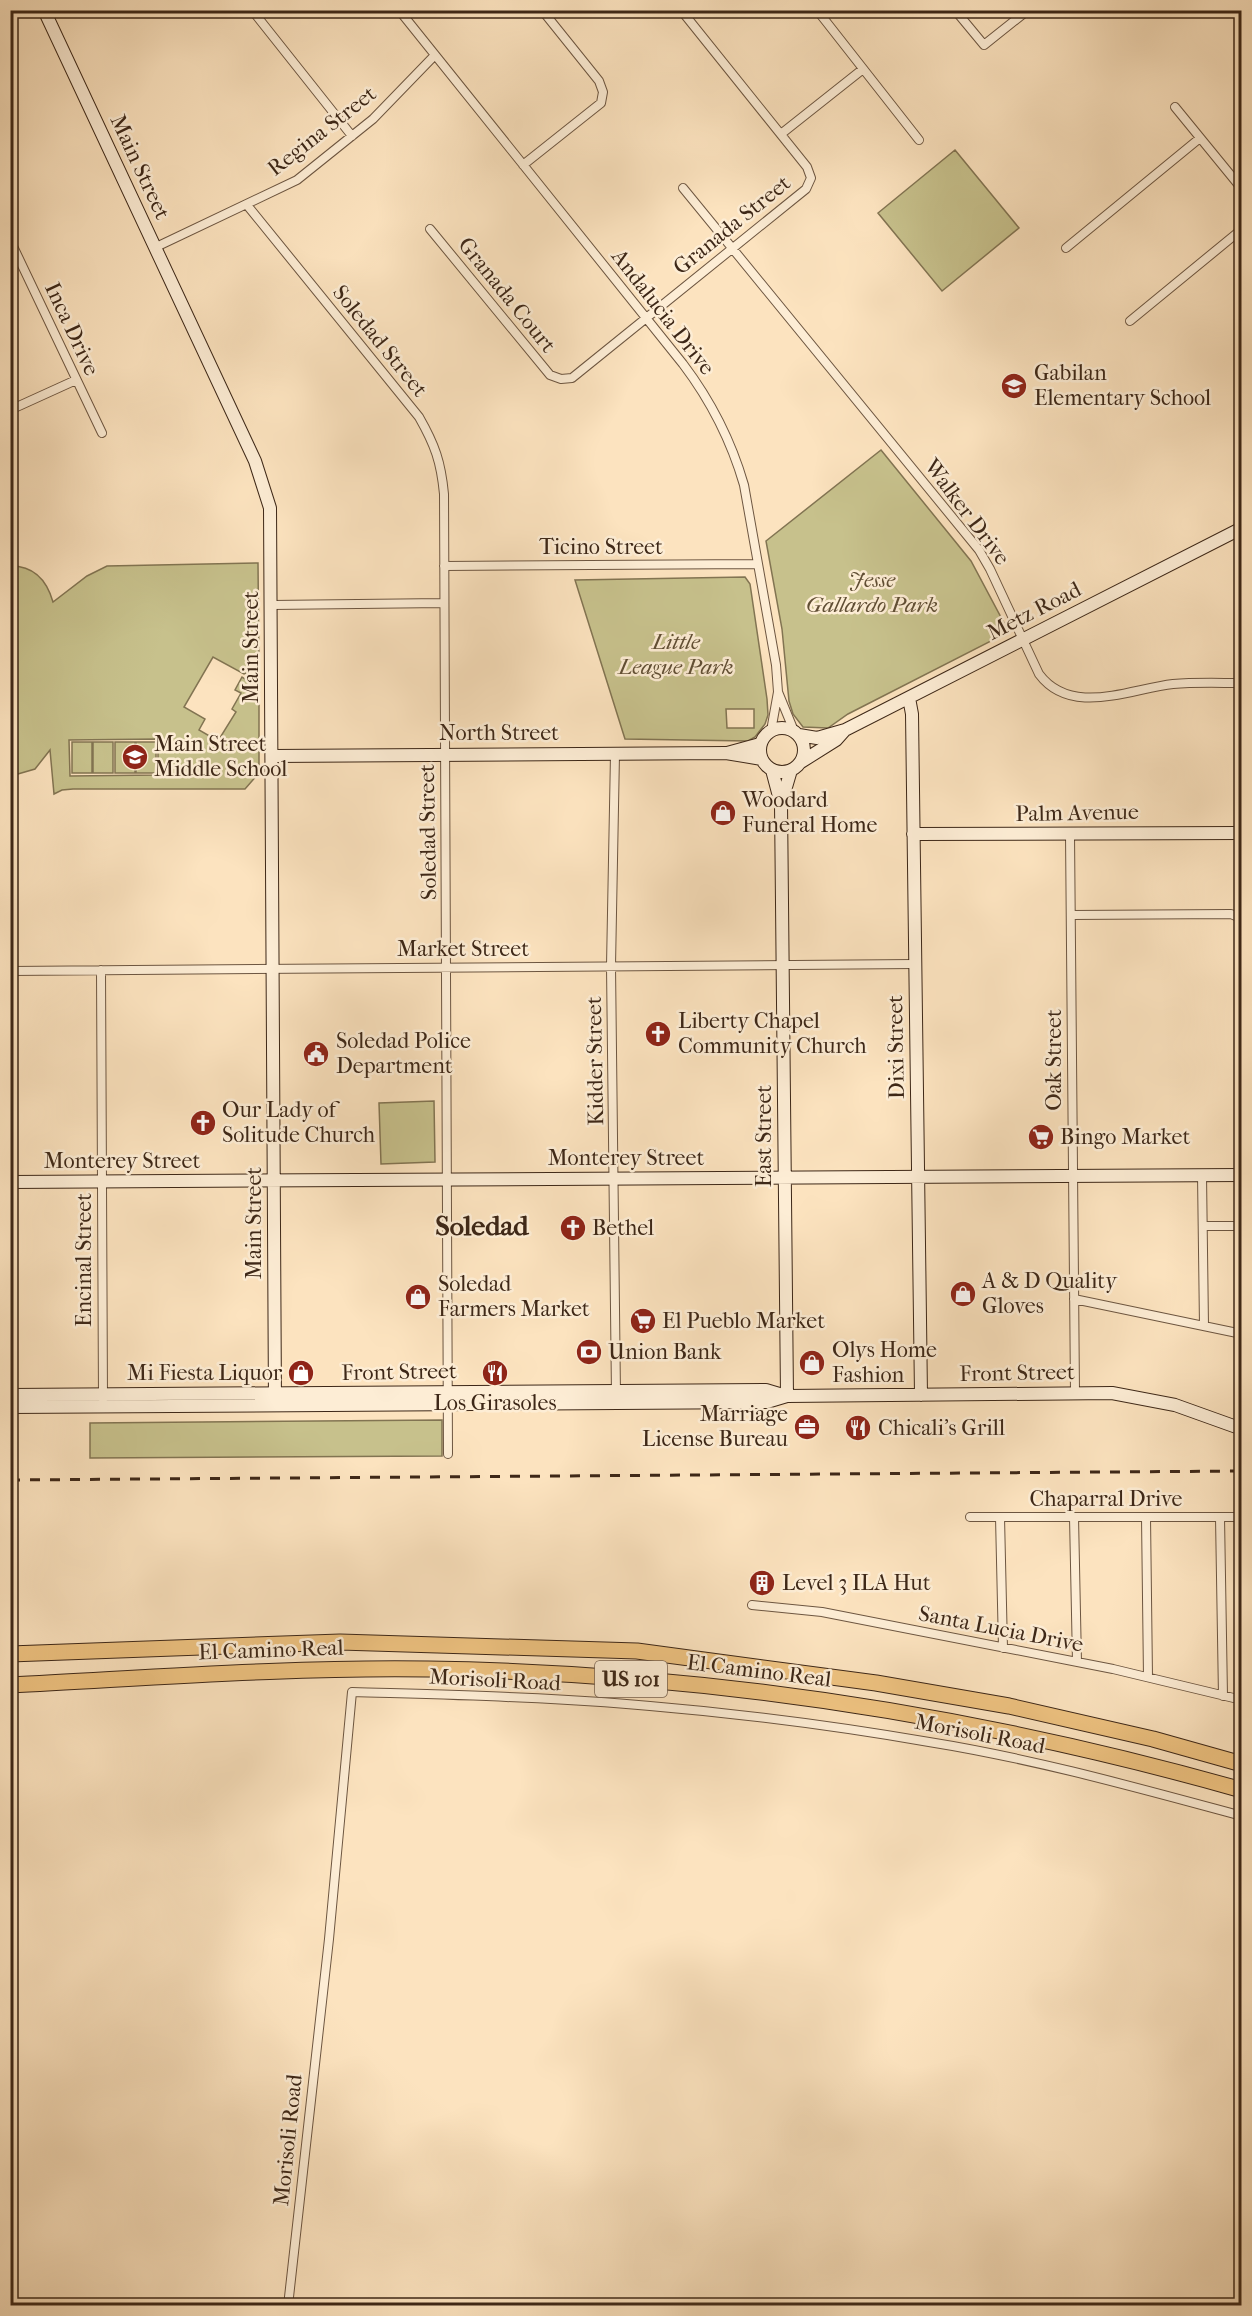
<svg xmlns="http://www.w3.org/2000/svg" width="1252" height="2316" font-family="'IM FELL French Canon',serif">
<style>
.green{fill:#c7c18c;stroke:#827452;stroke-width:1.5;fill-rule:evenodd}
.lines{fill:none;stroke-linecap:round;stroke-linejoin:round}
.street-casing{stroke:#6d5641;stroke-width:10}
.secondary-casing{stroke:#3d2717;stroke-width:14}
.highway-casing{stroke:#3d2717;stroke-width:17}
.street{stroke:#fdedd5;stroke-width:8}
.secondary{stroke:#fdedd5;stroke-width:12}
.highway{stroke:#eec280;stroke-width:15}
.rail{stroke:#3d2717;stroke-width:3;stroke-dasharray:10 10;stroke-linecap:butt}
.labels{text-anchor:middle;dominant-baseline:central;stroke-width:5;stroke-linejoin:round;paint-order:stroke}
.shield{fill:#fdedd5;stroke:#776250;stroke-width:1.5}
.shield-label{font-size:21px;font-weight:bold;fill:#3d2717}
.street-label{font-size:22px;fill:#3d2717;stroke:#fdedd5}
.poi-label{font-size:22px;fill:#3d2717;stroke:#fdedd5;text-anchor:start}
.park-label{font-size:22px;font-style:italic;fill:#604e34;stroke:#fdedd5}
.district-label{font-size:28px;font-weight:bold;fill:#3d2717;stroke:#fdedd5}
</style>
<rect width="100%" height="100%" fill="#fce3bf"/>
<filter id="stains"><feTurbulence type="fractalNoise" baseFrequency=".00333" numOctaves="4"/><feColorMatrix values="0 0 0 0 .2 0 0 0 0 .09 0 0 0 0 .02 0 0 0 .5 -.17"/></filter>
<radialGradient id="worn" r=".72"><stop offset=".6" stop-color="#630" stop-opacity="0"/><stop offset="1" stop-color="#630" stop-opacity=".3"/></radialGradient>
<!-- green -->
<path class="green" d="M955 150 1019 228 942 291 878 213Z
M881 450 971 561 1004 623V630L995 639 848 714 828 728 803 727 793 714 789 701 782 629 766 541Z
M258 563 259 669 244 674 213 657 184 707 205 719 199 730 218 741 236 712 232 709 241 693 235 690 242 677 259 688V773L245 789H73L62 790 54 794 50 750 35 769 11 776V566C34 566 47 581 53 602L87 576 107 566ZM158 739V775L70 776 69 740Z
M745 577 750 584 767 699 768 715 765 724 755 737 748 741 625 739 575 580ZM726 709H754V728H727Z
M72 742H92V773H72Z
M93 742H113V773H93Z
M115 742H135V773H115Z
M136 742H156V773H136Z
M434 1101 435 1162 381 1164 379 1103Z
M442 1420V1456L90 1458V1423Z"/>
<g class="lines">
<!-- street casing -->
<g class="street-casing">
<path id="street" d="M252 10 352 136
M399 10 683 364C711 401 731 440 744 485L776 665 778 692 794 731
M817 10 919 140
M955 10 984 45 1028 10
M1175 107 1242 189
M781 134 863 69
M523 165 601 103 603 92 599 81 542 10
M683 188 979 550 990 569 1039 674C1071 717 1129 689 1173 684 1195 682 1219 683 1242 683
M247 205 419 417C435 445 441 462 444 494L448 1454
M430 229 550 375 561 379 572 378 806 189 811 178 807 167 681 10
M10 240 102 433
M154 248 297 180 373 119 435 55
M1066 248 1200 138
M1130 321 1242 229
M10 410 76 380
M444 566 757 564
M272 605 443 603
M771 731 778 692
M615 754 611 966 616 1395
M1070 834 1075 1393
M1071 915 1231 914 1240 918 1242 923
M101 970 103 1399
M10 971 915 964
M1202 1175 1204 1326
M1203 1226H1242
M1074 1299 1242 1334
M970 1517H1242
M1000 1517 1003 1648
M1074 1517 1077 1662
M1146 1517 1148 1677
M1220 1517 1223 1696
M752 1605 822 1612 1113 1669 1242 1700
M288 2306 329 1939 352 1692C451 1695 551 1697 650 1706 744 1714 837 1726 929 1742 1035 1759 1138 1788 1242 1816"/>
</g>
<!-- secondary casing -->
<g class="secondary-casing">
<path id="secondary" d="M44 10 255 461 270 508 275 1405
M909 698 912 714 921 1395
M760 750a22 22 0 1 1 44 0a22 22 0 1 1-44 0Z
M799 735 817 738 845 730 1242 528
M727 753 760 744
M273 756 726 753 762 759
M801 762 836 740 844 731
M772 770 781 804 787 1396
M781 804 791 770
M913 834 1242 833
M10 1182 1242 1175
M10 1395 766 1390 786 1396
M10 1407 767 1402 787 1396 1112 1393 1175 1405 1242 1429"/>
</g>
<!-- highway casing -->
<g class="highway-casing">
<path id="highway" d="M10 1654 340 1642 637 1651 876 1683 1009 1706 1153 1739 1242 1764
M10 1685C150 1678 289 1667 428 1669 702 1673 978 1715 1242 1790"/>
</g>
<!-- street -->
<use href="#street" class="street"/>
<!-- secondary -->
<use href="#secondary" class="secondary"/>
<!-- highway -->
<use href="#highway" class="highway"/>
<!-- rail -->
<path class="rail" d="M10 1480 1242 1471"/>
</g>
<!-- icons -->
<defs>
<g id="school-disc" transform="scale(1.35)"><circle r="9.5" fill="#8f2418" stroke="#fdedd5"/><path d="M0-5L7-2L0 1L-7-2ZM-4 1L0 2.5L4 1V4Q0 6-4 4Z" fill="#fff"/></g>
<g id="shop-disc" transform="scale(1.35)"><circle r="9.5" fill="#8f2418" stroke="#fdedd5"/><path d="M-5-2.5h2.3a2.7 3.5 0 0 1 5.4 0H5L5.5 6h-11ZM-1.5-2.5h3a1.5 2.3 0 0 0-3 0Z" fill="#fff"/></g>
<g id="church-disc" transform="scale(1.35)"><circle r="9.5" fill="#8f2418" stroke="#fdedd5"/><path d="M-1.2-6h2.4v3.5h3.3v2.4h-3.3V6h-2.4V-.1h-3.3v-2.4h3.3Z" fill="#fff"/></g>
<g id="civic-disc" transform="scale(1.35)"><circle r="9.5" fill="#8f2418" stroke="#fdedd5"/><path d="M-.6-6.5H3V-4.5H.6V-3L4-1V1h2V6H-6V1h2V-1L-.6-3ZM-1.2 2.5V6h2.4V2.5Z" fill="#fff"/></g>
<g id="supermarket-disc" transform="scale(1.35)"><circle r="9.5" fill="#8f2418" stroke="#fdedd5"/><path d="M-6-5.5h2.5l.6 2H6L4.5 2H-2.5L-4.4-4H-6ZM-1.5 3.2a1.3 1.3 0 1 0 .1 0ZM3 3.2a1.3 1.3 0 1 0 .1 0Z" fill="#fff"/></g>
<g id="bank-disc" transform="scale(1.35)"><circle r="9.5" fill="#8f2418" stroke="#fdedd5"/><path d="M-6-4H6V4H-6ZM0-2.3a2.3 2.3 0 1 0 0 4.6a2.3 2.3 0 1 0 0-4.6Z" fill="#fff"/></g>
<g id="restaurant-disc" transform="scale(1.35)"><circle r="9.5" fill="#8f2418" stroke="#fdedd5"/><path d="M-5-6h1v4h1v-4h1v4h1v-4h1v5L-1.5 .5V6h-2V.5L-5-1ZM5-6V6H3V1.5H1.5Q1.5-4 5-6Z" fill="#fff"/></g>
<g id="office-disc" transform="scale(1.35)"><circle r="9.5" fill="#8f2418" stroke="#fdedd5"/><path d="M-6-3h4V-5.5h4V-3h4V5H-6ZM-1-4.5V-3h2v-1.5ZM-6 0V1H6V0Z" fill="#fff"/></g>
<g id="building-disc" transform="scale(1.35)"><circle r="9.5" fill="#8f2418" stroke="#fdedd5"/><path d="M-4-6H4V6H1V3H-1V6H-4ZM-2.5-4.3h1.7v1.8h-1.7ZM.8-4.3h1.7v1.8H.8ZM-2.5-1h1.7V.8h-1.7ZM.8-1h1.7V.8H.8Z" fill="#fff"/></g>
</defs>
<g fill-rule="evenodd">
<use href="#school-disc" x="1014" y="386"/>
<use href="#school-disc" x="135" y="757"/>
<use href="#shop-disc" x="723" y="813"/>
<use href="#church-disc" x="658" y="1034"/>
<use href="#civic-disc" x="316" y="1054"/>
<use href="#church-disc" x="203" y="1123"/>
<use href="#supermarket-disc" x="1041" y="1137"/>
<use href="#church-disc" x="573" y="1228"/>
<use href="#shop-disc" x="963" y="1294"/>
<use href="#shop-disc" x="418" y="1297"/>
<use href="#supermarket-disc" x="643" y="1321"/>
<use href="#bank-disc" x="589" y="1352"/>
<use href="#shop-disc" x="812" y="1363"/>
<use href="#shop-disc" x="301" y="1373"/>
<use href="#restaurant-disc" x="495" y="1373"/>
<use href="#office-disc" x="807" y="1427"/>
<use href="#restaurant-disc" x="858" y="1428"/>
<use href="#building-disc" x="762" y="1583"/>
</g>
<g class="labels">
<!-- shield labels -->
<rect class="shield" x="595" y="1661" width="72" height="36" rx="4.5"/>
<g class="shield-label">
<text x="631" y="1679">US 101</text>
</g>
<!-- street labels -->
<g class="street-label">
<text transform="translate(322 131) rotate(-38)">Regina Street</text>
<text transform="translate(140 167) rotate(65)">Main Street</text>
<text transform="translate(732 225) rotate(-39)">Granada Street</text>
<text transform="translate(507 295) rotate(51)">Granada Court</text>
<text transform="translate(663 312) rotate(52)">Andalucia Drive</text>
<text transform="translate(72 329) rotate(65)">Inca Drive</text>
<text transform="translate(380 341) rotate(51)">Soledad Street</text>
<text transform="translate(967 512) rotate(53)">Walker Drive</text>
<text x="601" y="547">Ticino Street</text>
<text transform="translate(1034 611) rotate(-27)">Metz Road</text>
<text transform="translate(251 647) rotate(-90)">Main Street</text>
<text x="499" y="733">North Street</text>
<text transform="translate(1077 813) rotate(-1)">Palm Avenue</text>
<text transform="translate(428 832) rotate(-91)">Soledad Street</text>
<text x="463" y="949">Market Street</text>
<text transform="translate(896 1047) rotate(-91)">Dixi Street</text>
<text transform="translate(1054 1060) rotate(-90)">Oak Street</text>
<text transform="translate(595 1061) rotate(-91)">Kidder Street</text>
<text transform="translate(764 1136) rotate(-90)">East Street</text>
<text x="626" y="1158">Monterey Street</text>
<text x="122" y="1161">Monterey Street</text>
<text transform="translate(254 1223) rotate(-90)">Main Street</text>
<text transform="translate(84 1260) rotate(-90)">Encinal Street</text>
<text transform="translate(399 1372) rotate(-1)">Front Street</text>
<text transform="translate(1017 1373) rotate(-1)">Front Street</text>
<text x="1106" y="1499">Chaparral Drive</text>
<text transform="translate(1001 1629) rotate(11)">Santa Lucia Drive</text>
<text transform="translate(271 1650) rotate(-2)">El Camino Real</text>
<text transform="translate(759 1671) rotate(7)">El Camino Real</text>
<text transform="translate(495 1680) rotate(3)">Morisoli Road</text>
<text transform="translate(980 1734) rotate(11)">Morisoli Road</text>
<text transform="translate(288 2140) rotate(-84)">Morisoli Road</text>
</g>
<!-- poi labels -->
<g class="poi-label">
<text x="1034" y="373">Gabilan<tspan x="1034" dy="25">Elementary School</tspan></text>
<text x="154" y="744">Main Street<tspan x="154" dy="25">Middle School</tspan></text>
<text x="742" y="800">Woodard<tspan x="742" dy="25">Funeral Home</tspan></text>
<text x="678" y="1021">Liberty Chapel<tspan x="678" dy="25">Community Church</tspan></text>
<text x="336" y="1041">Soledad Police<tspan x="336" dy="25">Department</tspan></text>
<text x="222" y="1110">Our Lady of<tspan x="222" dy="25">Solitude Church</tspan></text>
<text x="1060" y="1137">Bingo Market</text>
<text x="592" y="1228">Bethel</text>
<text x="982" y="1281">A &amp; D Quality<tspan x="982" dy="25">Gloves</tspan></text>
<text x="438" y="1284">Soledad<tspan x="438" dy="25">Farmers Market</tspan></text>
<text x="662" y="1321">El Pueblo Market</text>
<text x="832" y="1350">Olys Home<tspan x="832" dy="25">Fashion</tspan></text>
<text x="608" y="1352">Union Bank</text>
<text x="282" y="1373" text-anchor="end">Mi Fiesta Liquor</text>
<text x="495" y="1403" text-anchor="middle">Los Girasoles</text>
<text x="788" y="1414" text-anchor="end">Marriage<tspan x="788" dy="25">License Bureau</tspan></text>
<text x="878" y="1428">Chicali's Grill</text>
<text x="782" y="1583">Level 3 ILA Hut</text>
</g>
<!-- park labels -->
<g class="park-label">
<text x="872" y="580">Jesse<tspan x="872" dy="25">Gallardo Park</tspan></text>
<text x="676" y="642">Little<tspan x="676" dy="25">League Park</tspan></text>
</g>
<!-- district labels -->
<g class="district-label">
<text x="482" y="1225">Soledad</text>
</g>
</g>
<!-- margin -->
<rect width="1252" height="2316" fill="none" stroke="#fce3bf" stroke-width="36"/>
<rect x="12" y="12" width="1228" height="2292" fill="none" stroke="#3d2717" stroke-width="3"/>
<rect x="18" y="18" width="1216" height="2280" fill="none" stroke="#3d2717" stroke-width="1.5"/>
<rect width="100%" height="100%" filter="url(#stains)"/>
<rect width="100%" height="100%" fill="url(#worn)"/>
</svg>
